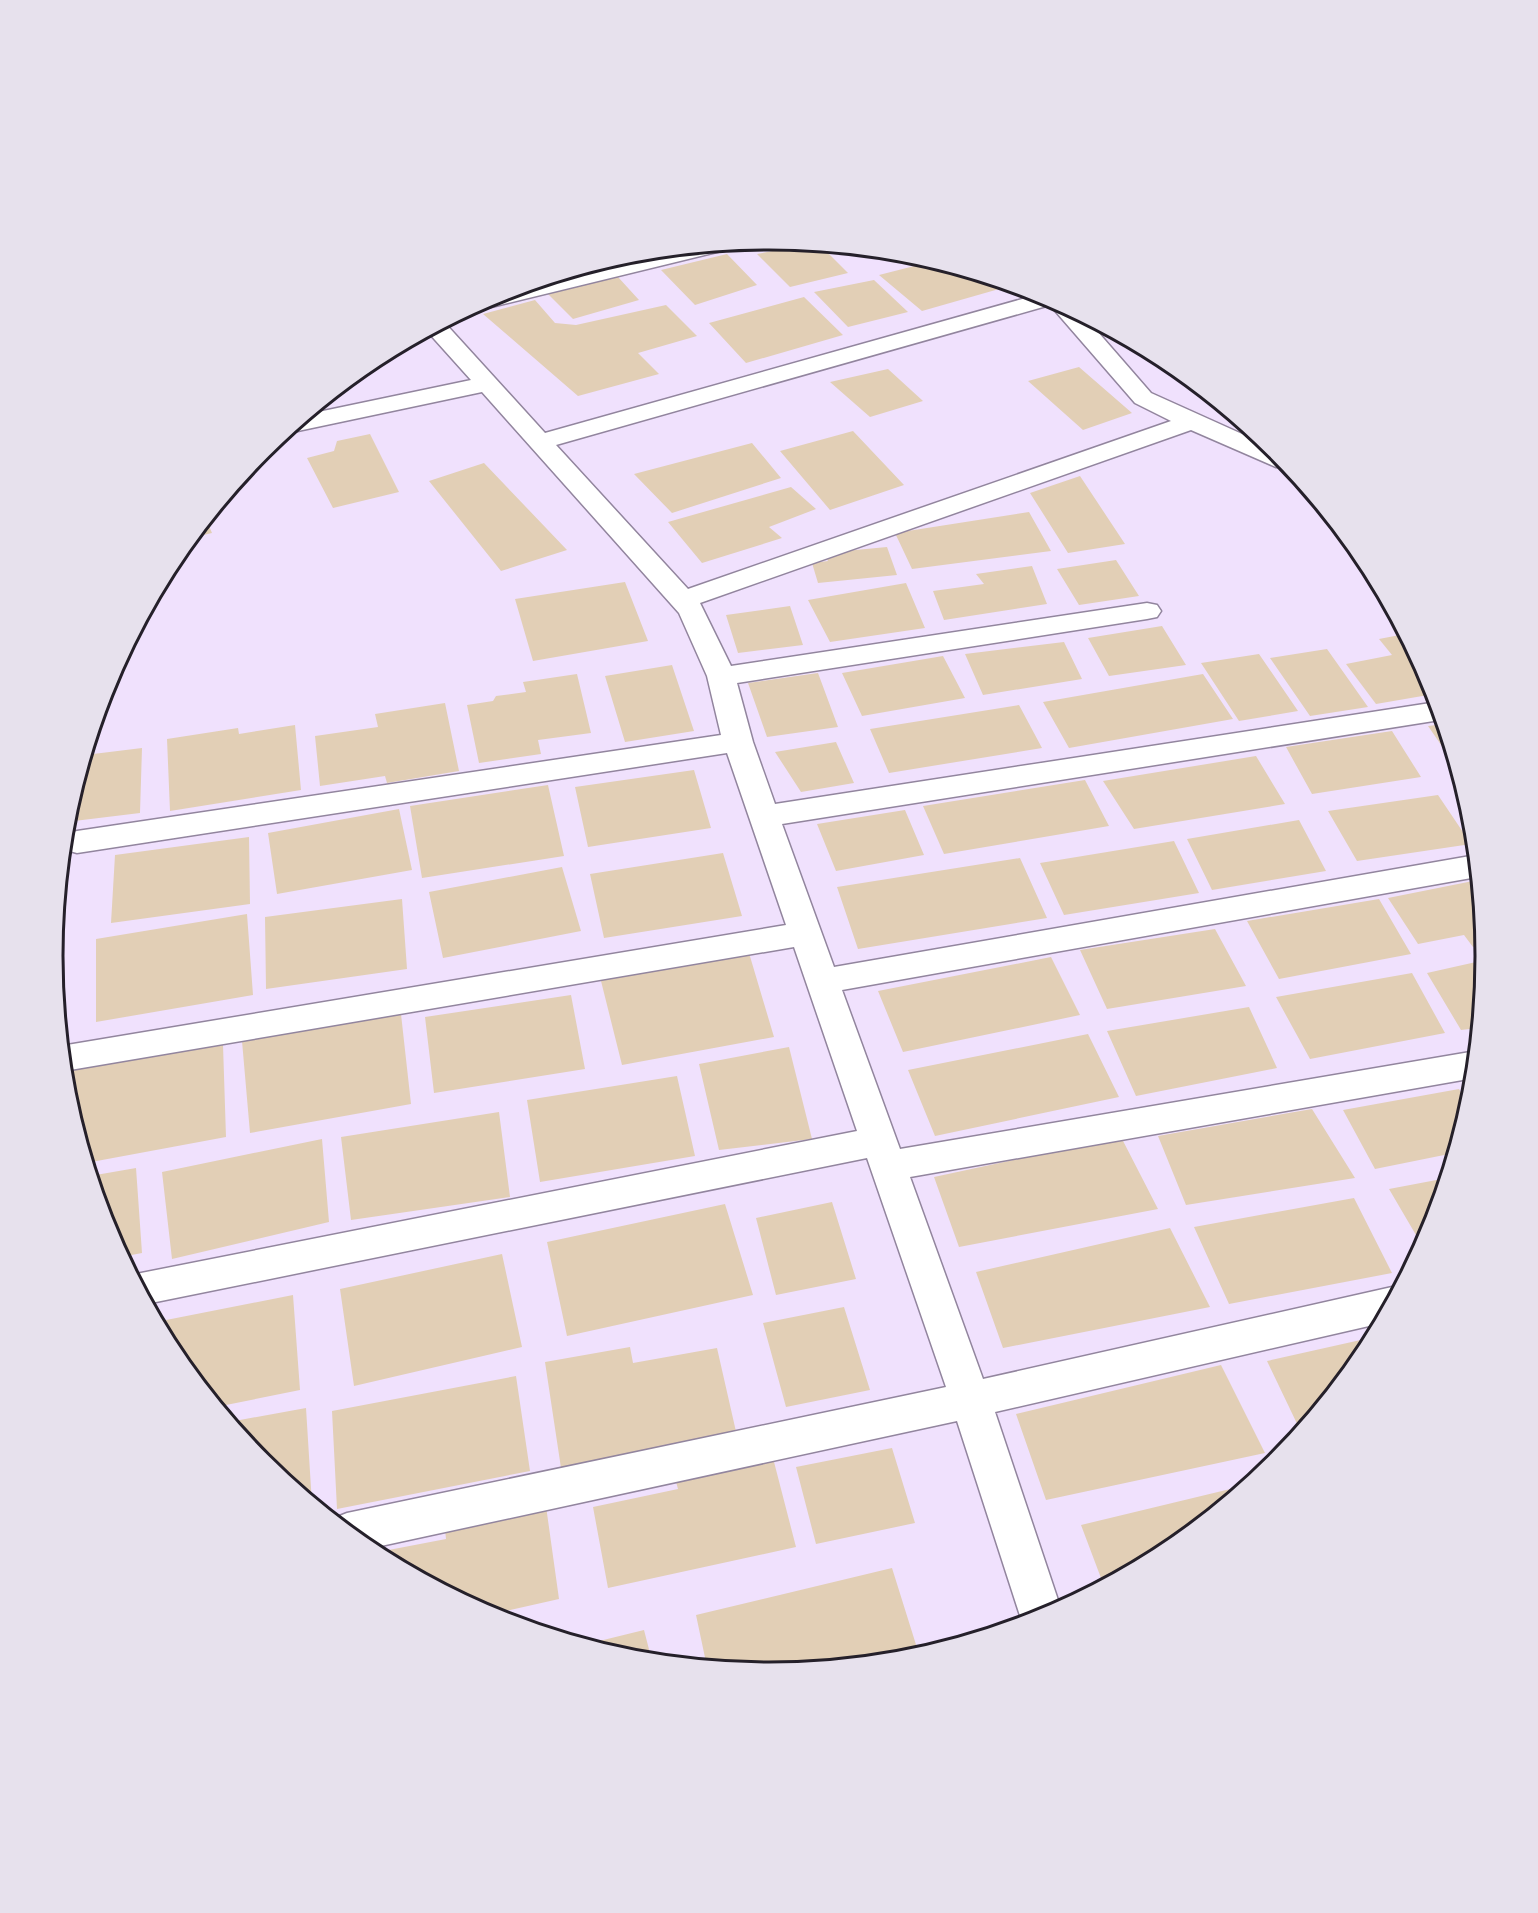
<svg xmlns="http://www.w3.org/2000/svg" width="1538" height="1913" font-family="Ubuntu,sans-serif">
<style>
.building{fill:#e2cfb6}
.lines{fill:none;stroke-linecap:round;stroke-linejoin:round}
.minor-casing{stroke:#92859e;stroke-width:3}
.minor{fill:#fff;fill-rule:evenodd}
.rim{fill:none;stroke:#25202a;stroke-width:3}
</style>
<rect width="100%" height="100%" fill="#f0e1fd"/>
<!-- building -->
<path class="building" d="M808 244 820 245 848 273 790 287 757 254Z
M727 254 757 285 695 305 661 270Z
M934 261 986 277 999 289 922 311 879 275Z
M618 277 639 300 573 319 548 294Z
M874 280 908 312 848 327 814 292Z
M804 297 843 335 746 363 709 323Z
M535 300 555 323 576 325 666 305 697 336 638 353 659 374 578 396 483 314Z
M1079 367 1132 413 1083 430 1028 381Z
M888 369 923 401 870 417 830 382Z
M853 431 904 485 830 510 780 451Z
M370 434 399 492 333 508 307 458 334 451 337 441Z
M752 443 781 478 672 513 634 474Z
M484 463 567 550 501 571 429 481Z
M1080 476 1125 544 1068 553 1030 493Z
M791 487 816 509 769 527 782 538 702 563 668 522Z
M1029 512 1051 551 912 569 895 533Z
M206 519 212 533 190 538 192 535Z
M887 547 897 575 818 583 812 563 828 561 824 553Z
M1116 560 1139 596 1079 605 1057 569Z
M1032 566 1047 604 944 620 933 591 984 584 976 574Z
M625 582 648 641 533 661 515 599Z
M906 583 925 628 830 642 808 600Z
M790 606 803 645 738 653 726 615Z
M1162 626 1186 665 1109 676 1088 638Z
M1405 634 1431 683 1434 694 1376 704 1346 664 1392 655 1379 639Z
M1064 642 1082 679 983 695 965 654Z
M1327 649 1368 707 1310 716 1270 658Z
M1259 654 1298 711 1239 721 1201 663Z
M943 656 965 698 862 716 842 673Z
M672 665 694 731 625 742 605 676Z
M818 673 838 727 767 737 748 683Z
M577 674 591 733 538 740 541 754 479 763 467 705 493 701 496 696 526 692 523 682Z
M1203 674 1233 719 1069 748 1043 702Z
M445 703 459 771 387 783 385 776 320 786 315 736 378 727 375 714Z
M1019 705 1042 748 889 773 870 729Z
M1444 724 1457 768 1428 726Z
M295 725 301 790 170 811 167 739 238 728 239 734Z
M1392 731 1421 777 1312 794 1286 747Z
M836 742 854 783 801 792 775 752Z
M142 748 140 813 66 822 85 755Z
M1256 756 1285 804 1134 829 1103 781Z
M694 770 711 828 588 847 575 787Z
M1085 780 1109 826 944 854 923 806Z
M548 785 564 856 422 878 410 806Z
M1438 795 1471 844 1357 861 1328 811Z
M399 809 412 870 277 894 268 833Z
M905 810 924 855 836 871 817 824Z
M1299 820 1326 871 1212 890 1187 839Z
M249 837 250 904 111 923 115 855Z
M1174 841 1199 893 1064 915 1040 863Z
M723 853 742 916 604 938 590 874Z
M1020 858 1047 918 858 949 837 887Z
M562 867 581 931 443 958 429 892Z
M1478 880 1484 944 1473 947 1464 935 1418 944 1388 898Z
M402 899 407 969 266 989 265 917Z
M1379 899 1411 954 1279 979 1247 921Z
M247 914 253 995 96 1022V939Z
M1215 929 1246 986 1107 1009 1080 950Z
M749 953 774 1037 622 1065 600 977Z
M1051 957 1080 1015 903 1052 878 991Z
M1485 960 1478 1028 1461 1030 1427 973Z
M1412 973 1445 1033 1310 1059 1276 997Z
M571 995 585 1069 434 1093 425 1017Z
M1249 1007 1277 1068 1136 1096 1107 1031Z
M401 1014 411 1104 250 1133 242 1041Z
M1088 1034 1119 1097 935 1136 908 1070Z
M223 1045 226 1137 86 1163 66 1096 64 1071Z
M789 1047 812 1139 719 1150 699 1064Z
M677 1076 695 1156 540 1182 527 1100Z
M1459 1089 1469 1106 1454 1153 1375 1169 1343 1110Z
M1312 1109 1355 1178 1186 1205 1158 1136Z
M499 1112 510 1197 351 1220 341 1137Z
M1121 1137 1158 1209 959 1247 934 1177Z
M322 1139 329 1222 172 1259 162 1172Z
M136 1168 142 1253 121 1257 107 1230 90 1176Z
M1447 1178 1431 1231 1423 1247 1389 1189Z
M1354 1198 1392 1273 1229 1304 1194 1227Z
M832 1202 856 1279 776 1295 756 1218Z
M725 1204 753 1295 567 1336 547 1242Z
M1170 1228 1210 1307 1003 1348 976 1272Z
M502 1254 522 1347 354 1386 340 1289Z
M293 1295 300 1390 216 1407 173 1354 156 1322Z
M844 1307 870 1390 786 1407 763 1323Z
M1374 1337 1365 1355 1301 1432 1267 1361Z
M630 1347 633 1363 717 1348 737 1436 561 1468 545 1362Z
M1221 1365 1265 1453 1046 1500 1016 1414Z
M516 1376 530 1471 337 1509 332 1411Z
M306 1408 312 1504 262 1463 229 1422Z
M892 1448 915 1523 816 1544 796 1467Z
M773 1458 796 1547 608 1588 593 1507 678 1489 675 1478Z
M1251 1484 1167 1552 1104 1586 1081 1525Z
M546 1506 559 1599 488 1615 373 1553 446 1539 445 1529Z
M892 1568 918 1651 867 1663 769 1673 707 1667 696 1615Z
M644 1630 652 1661 629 1659 583 1645Z"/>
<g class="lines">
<!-- minor casing -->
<g class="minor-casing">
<path id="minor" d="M731 244 729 250 721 251 479 310 471 307 495 294 526 285 677 249Z
M1040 294 1084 316 1151 393 1273 448 1291 468 1276 467 1191 430 700 603 731 666 1147 603 1157 605 1161 611 1157 617 1147 619 737 683 753 742 775 804 1437 702 1442 720H1440L782 824 834 967 1476 855 1477 877 842 990 900 1149 1476 1051 1474 1078 910 1177 983 1379 1392 1287 1399 1290 1382 1323 995 1412 1061 1609 1043 1619 1023 1625 957 1421 367 1549 332 1519 347 1513 946 1387 867 1158 146 1304 131 1275 857 1131 794 947 70 1070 63 1068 61 1046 786 925 727 753 77 853 66 850C63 845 63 840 66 834L77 831 721 735 707 676 679 613 482 392 293 432 286 431 304 415 471 380 427 331 444 322 545 433ZM1050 305 1135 403 1171 421 688 589 556 445Z"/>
</g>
<!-- minor -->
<use href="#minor" class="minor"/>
</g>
<!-- crop -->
<path d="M0 0H1538V1913H0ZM63 956a706 706 0 1 1 1412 0a706 706 0 1 1-1412 0Z" fill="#e7e1ed" fill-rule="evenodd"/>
<path class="rim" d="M63 956a706 706 0 1 1 1412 0a706 706 0 1 1-1412 0Z"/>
</svg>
